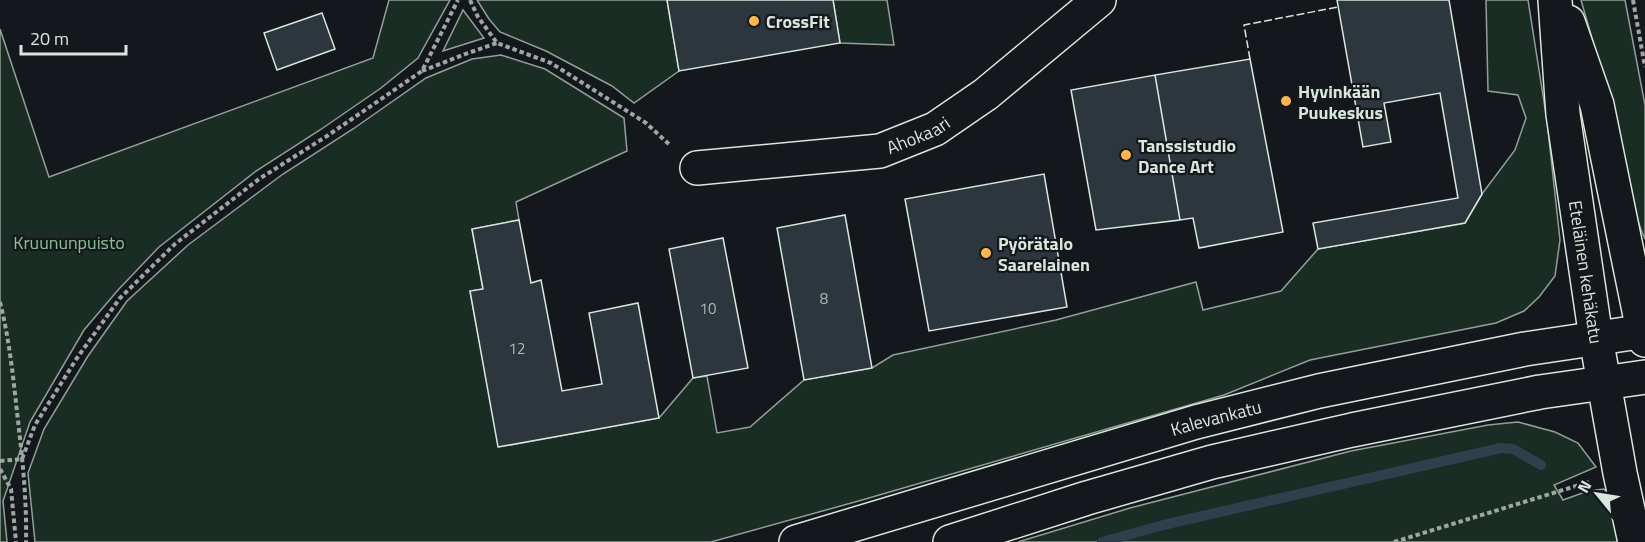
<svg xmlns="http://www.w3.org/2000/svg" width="1645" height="542" font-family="'Titillium Web',sans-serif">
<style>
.green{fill:#1a2d24;stroke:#939e99;stroke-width:1.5}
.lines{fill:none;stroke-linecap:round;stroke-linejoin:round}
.stream{stroke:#2f3f4d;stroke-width:10}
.building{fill:#2c363c;stroke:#d8e6dc;stroke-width:1.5}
.minor-casing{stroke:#d8e6dc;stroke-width:36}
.major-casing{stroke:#d8e6dc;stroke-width:36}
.path{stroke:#9da8a2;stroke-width:4;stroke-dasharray:4.5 3;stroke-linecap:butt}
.minor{stroke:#14181c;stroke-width:33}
.major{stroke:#14181c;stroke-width:33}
.fence{stroke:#d8e6dc;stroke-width:1.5;stroke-dasharray:8 3;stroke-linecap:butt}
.poi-dot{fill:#ffb74d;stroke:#14181c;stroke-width:2}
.labels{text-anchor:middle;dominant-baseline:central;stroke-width:4.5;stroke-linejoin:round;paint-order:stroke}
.number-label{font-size:15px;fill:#adbab4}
.poi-label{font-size:18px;font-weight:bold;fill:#d8e6dc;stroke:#14181c;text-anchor:start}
.street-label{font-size:18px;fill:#d8e6dc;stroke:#14181c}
.park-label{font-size:18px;fill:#8ac095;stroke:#14181c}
</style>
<rect width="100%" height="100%" fill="#14181c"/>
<!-- green -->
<path class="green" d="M389 0H450L418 58 381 88 320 130 256 171 159 247 118 290 84 330 30 422 3 501 7 542H0V29L49 177 373 58Z
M477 0H667L679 71 634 103 612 86 546 51 500 32 489 19Z
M833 0H887L894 45 840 43Z
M1486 0H1528L1547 121 1560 240 1555 276 1539 297 1524 311 1496 323 1310 360 1224 395 862 500 711 542H35L28 473 44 429 88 356 127 301 188 245 283 174 353 129 426 78 472 59 501 55 545 69 624 118 627 151 516 202 519 220 472 229 483 289 470 291 499 447 659 418 693 378 707 376 717 433 750 427 804 380 872 368 893 355 1056 320 1196 282 1203 310 1281 291 1318 249 1465 223 1482 194 1515 150 1526 118 1518 95 1488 91Z
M1581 0H1625L1645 105V239C1630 206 1627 172 1619 137 1608 91 1594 46 1581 0Z
M463 10 484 38 443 51Z
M1518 422 1555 432 1578 443 1596 467 1554 485 1563 500 1588 491 1604 489 1609 495 1620 542H1018L1130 508 1351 451 1488 425Z"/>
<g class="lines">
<!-- stream -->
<path class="stream" d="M1102 542 1167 524 1501 448 1513 449 1541 465"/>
</g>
<!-- building -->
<path class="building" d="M667 0H833L840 43 679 71Z
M1337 0H1449L1482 194 1465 223 1318 249 1313 223 1458 198 1440 93 1384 103 1391 142 1363 147Z
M322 13 335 49 277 70 264 33Z
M1250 59 1283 232 1199 248 1193 218 1180 220 1155 75Z
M1155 75 1180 220 1096 230 1071 90Z
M1044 174 1067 307 929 331 905 199Z
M845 215 872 368 804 380 777 228Z
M519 220 531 283 541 280 562 391 602 384 589 313 638 303 659 418 498 447 470 291 483 289 472 229Z
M723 238 748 368 693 378 669 249Z"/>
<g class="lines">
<!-- minor casing -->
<g class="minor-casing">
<g id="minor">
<path id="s1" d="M1555 0 1563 114 1596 338 1620 473 1635 542"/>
<path d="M1568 22 1597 105 1645 340"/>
<path id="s2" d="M697 168 880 151 935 129 986 94 1099 0"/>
</g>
</g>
<!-- major casing -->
<g class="major-casing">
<g id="major">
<path id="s3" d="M796 542 1196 422 1319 391 1525 349 1645 331"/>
<path d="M950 542 1087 498 1212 462 1352 430 1540 392 1645 377"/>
</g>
</g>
<!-- path -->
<path class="path" d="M470 0 478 17 497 43 551 63 646 123 671 146
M1633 0 1645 67
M422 71 468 53 497 43
M0 302C9 338 13 375 17 412 22 455 27 499 26 542
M0 461 22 459 35 425 77 358 120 298 175 244 259 179 327 136 422 71 458 0
M0 469 11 489 16 542
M1394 542 1589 482"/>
<!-- minor -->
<use href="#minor" class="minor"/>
<!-- major -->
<use href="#major" class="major"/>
<!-- fence -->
<path class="fence" d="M1250 59 1244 25 1338 7"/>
</g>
<!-- markers -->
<g class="poi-dot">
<circle cx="754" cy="21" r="6"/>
<circle cx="1286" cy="101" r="6"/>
<circle cx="1126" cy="155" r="6"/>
<circle cx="986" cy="253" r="6"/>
</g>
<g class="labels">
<!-- number labels -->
<g class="number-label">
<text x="824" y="298">8</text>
<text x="708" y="308">10</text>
<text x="517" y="348">12</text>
</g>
<!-- poi labels -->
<g class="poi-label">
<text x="766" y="21">CrossFit</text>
<text x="1298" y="91">Hyvinkään<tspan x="1298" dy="21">Puukeskus</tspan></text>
<text x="1138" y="145">Tanssistudio<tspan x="1138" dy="21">Dance Art</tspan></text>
<text x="998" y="243">Pyörätalo<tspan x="998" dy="21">Saarelainen</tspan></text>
</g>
<!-- street labels -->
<g class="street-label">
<text stroke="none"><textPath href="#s2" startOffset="225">Ahokaari</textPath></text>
<text stroke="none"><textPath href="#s1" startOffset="274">Eteläinen kehäkatu</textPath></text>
<text stroke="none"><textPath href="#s3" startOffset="438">Kalevankatu</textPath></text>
</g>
<!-- park labels -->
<g class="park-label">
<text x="69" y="242">Kruununpuisto</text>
</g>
</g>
<!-- north arrow -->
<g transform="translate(1597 494) rotate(300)" stroke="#14181c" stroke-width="4.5" paint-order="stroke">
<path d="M0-4.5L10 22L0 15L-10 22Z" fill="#d8e6dc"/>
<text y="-9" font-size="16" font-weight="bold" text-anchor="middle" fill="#d8e6dc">N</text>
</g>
<!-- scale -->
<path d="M21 45v9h105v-9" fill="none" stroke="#d8e6dc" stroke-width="3"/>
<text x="30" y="45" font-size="18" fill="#d8e6dc" stroke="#14181c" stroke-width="4.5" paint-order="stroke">20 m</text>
</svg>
